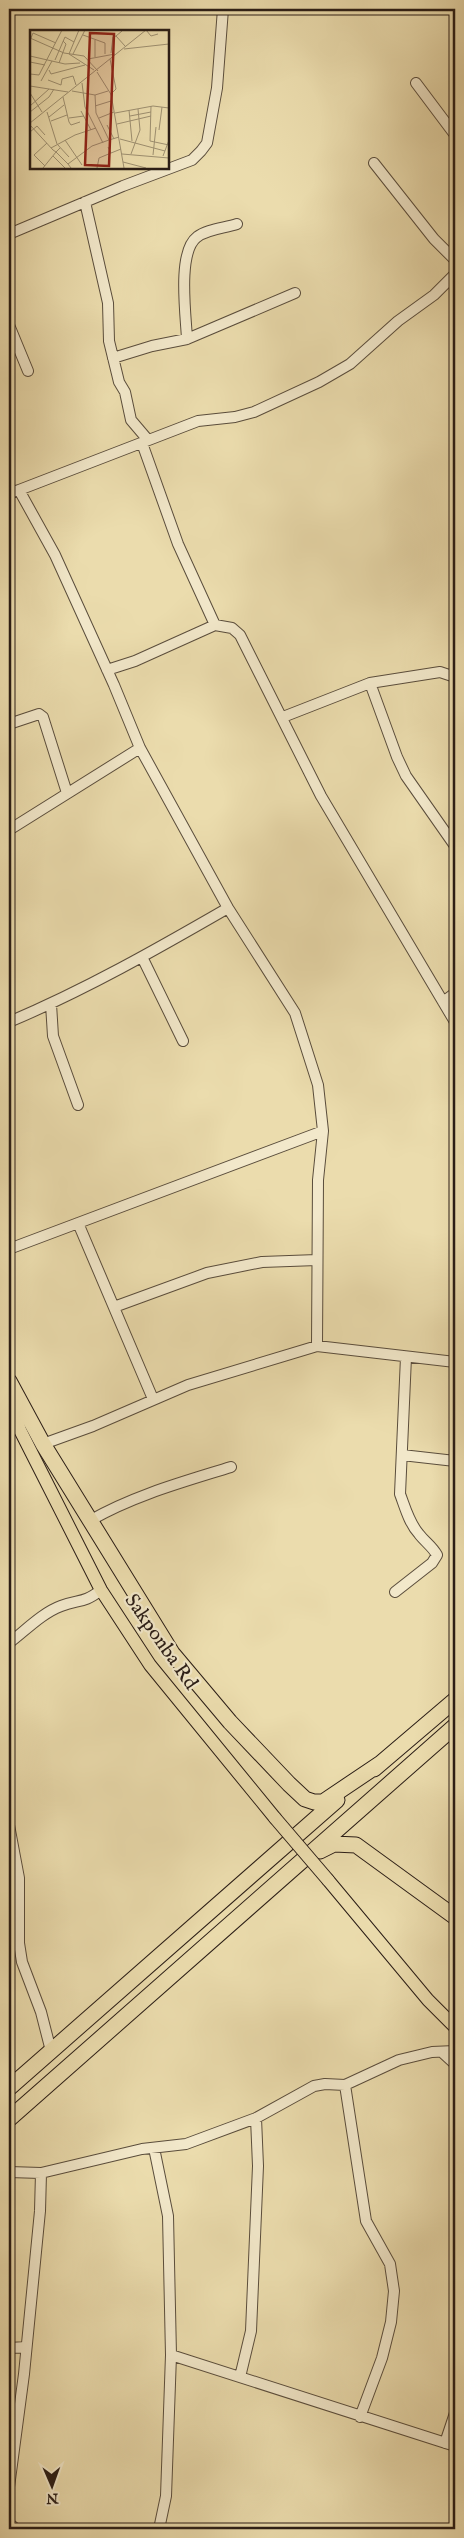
<svg xmlns="http://www.w3.org/2000/svg" width="464" height="2538" font-family="'IM FELL English',serif">
<style>
.lines{fill:none;stroke-linecap:round;stroke-linejoin:round}
.minor-casing{stroke:#5a4d3c;stroke-width:12}
.major-casing{stroke:#2a1d16;stroke-width:14}
.highway-casing{stroke:#2a1d16;stroke-width:17}
.minor{stroke:#f2e8ca;stroke-width:10}
.major{stroke:#ebdcad;stroke-width:12}
.highway{stroke:#ebdcad;stroke-width:15}
.major-bridge-casing{stroke:#2a1d16;stroke-width:14;stroke-linecap:butt}
.major-bridge{stroke:#ebdcad;stroke-width:12}
.labels{text-anchor:middle;dominant-baseline:central;stroke-width:4.5;stroke-linejoin:round;paint-order:stroke}
.street-label{font-size:20px;fill:#2a1d16;stroke:#f2e8ca}
.inset-road{fill:none;stroke:#9e9071;stroke-width:1}
.view{fill:#8f2418;fill-opacity:0.15;stroke:#8f2418;stroke-width:2.5}
.inset-edge{fill:none;stroke:#2a1d16;stroke-width:2.5}
</style>
<rect width="100%" height="100%" fill="#ebdcad"/>
<filter id="stains"><feTurbulence type="fractalNoise" baseFrequency=".004" numOctaves="4"/><feColorMatrix values="0 0 0 0 .2 0 0 0 0 .09 0 0 0 0 .02 0 0 0 .5 -.17"/></filter>
<radialGradient id="worn" r=".72"><stop offset=".6" stop-color="#630" stop-opacity="0"/><stop offset="1" stop-color="#630" stop-opacity=".3"/></radialGradient>
<g class="lines">
<!-- minor casing -->
<g class="minor-casing">
<path id="minor" d="M416 83 455 135
M374 163 434 239 455 260
M85 202 108 303 109 341 119 382 125 392 131 420 148 440
M9 234 123 186 192 160 201 151 207 143 217 88 223 9
M9 325 28 371
M187 339C186 316 177 252 197 237 207 229 225 228 237 224
M113 358 152 346 187 339 295 293
M142 443 178 544 215 625
M19 490 198 421 235 417 254 412 319 382 350 364 398 321 434 295 455 274
M9 493 19 490 55 555 114 685 140 748 228 908 295 1013 318 1085 323 1131 318 1180 317 1346
M107 670 135 661 215 625 232 628 240 635 321 796 455 1022
M370 683 397 757 406 776 455 846
M283 717 370 683 440 672 455 677
M9 724 39 714 43 717 67 793
M9 830 140 748
M142 957 183 1041
M443 1002 455 993
M51 1004 53 1036 78 1105
M9 1022C85 990 157 949 228 908
M78 1223 153 1399
M9 1249 323 1131
M114 1307 207 1273 262 1262 317 1260
M43 1444 93 1426 188 1385 317 1346 455 1362
M402 1455 455 1461
M91 1520C135 1495 183 1482 231 1467
M395 1592 432 1563 437 1555C432 1546 425 1542 419 1534 409 1523 405 1507 400 1494L406 1357
M9 1643C25 1631 42 1613 61 1606 79 1599 83 1604 101 1590
M9 1825 19 1878V1943L22 1962 41 2012 51 2051
M443 2053 455 2064
M345 2085 366 2221 390 2264 394 2291 391 2322 382 2358 360 2417
M154 2148 168 2216 171 2355 455 2446
M9 2172 41 2173 142 2149 186 2144 256 2118 314 2086 325 2084 345 2085 399 2060 432 2052 455 2051
M9 2348 26 2347
M240 2377 251 2331 258 2166 256 2118
M445 2443 455 2413
M9 2487 24 2374 40 2211 41 2173
M9 2523 16 2529
M159 2529 166 2496 171 2355"/>
</g>
<!-- major casing -->
<g class="major-casing">
<path id="major" d="M9 1397 20 1430 101 1590 150 1665 275 1818
M328 1880 428 2000 455 2027"/>
</g>
<!-- highway casing -->
<g class="highway-casing">
<path id="highway" d="M9 1381 43 1444 172 1653 230 1722 289 1784 305 1799 314 1802H323L381 1763
M374 1769 455 1700
M320 1851 334 1844 356 1845 455 1917
M9 2088 337 1800
M9 2119 455 1726"/>
</g>
<!-- minor -->
<use href="#minor" class="minor"/>
<!-- major -->
<use href="#major" class="major"/>
<!-- highway -->
<use href="#highway" class="highway"/>
<!-- major-bridge casing -->
<g class="major-bridge-casing">
<path id="major-bridge" d="M275 1818 328 1880"/>
</g>
<!-- major-bridge -->
<use href="#major-bridge" class="major-bridge"/>
</g>
<g class="labels">
<!-- street labels -->
<g class="street-label">
<text transform="translate(161 1642) rotate(55)">Sakponba Rd</text>
</g>
</g>
<!-- overview -->
<g transform="translate(30 30)">
<rect width="139" height="139" fill="#ebdcad"/>
<path class="inset-road" d="M116 0 121 6 128 4M92 1 86 6 95 16M53 5 75 13V24M0 8 34 23 54 26 68 41M1 8 3 3 26 13M65 10V27M94 19 139 14M81 23 83 7 86 6M39 24 49 0M39 24 64 40M43 24 55 0M0 26 35 34 50 33M58 29 85 24M80 29 86 59 81 64M25 30 35 7 44 12M0 32 15 35M29 33 36 14 33 11M19 40 21 44 55 35M67 42 82 66M0 44 9 45 32 0M18 50 31 55 32 49 43 46 46 55M11 51 22 31M52 53 55 77 73 113M0 56 38 62M42 61 65 65 78 61M0 63 12 82M81 64 94 138M65 65 66 83 79 110 89 107M33 67 39 92 41 95 50 92M0 76 19 59M65 76 81 71M121 76 120 111 139 115M99 80 102 111M51 81 61 100M0 82 19 67 24 59M17 82 27 114 39 127M85 83 123 76 139 78M100 86 121 82M19 87 34 75M39 88 54 86M69 88 84 82M21 91 37 85M0 93 116 0M87 94 121 86M0 95 23 120 26 122 30 118M77 95 84 109M129 100 132 77M0 102 7 96 15 105M90 109 135 121M35 110 52 135M78 117 81 123 91 119M21 118 45 105 66 98M92 124 139 128M101 124 110 100 108 79M123 125 126 97M23 126 35 138M133 126 139 110M93 132 116 138M15 136 4 125 17 113M13 138 26 122 38 134M41 138 38 134 62 116 79 110M67 138 69 128 81 123"/>
<path class="view" d="M60 3 84 4 79 136 55 135Z"/>
<rect width="139" height="139" class="inset-edge"/>
</g>
<!-- margin -->
<rect width="464" height="2538" fill="none" stroke="#ebdcad" stroke-width="30"/>
<rect x="10" y="10" width="444" height="2518" fill="none" stroke="#2a1d16" stroke-width="2.5"/>
<rect x="15" y="15" width="434" height="2508" fill="none" stroke="#2a1d16"/>
<!-- north arrow -->
<g transform="translate(52 2486) rotate(178)" stroke="#f2e8ca" stroke-width="4" paint-order="stroke">
<path d="M0-4L9 19L0 12L-9 19Z" fill="#2a1d16"/>
<text y="-8" font-size="14" font-weight="bold" text-anchor="middle" fill="#2a1d16">N</text>
</g>
<rect width="100%" height="100%" filter="url(#stains)"/>
<rect width="100%" height="100%" fill="url(#worn)"/>
</svg>
